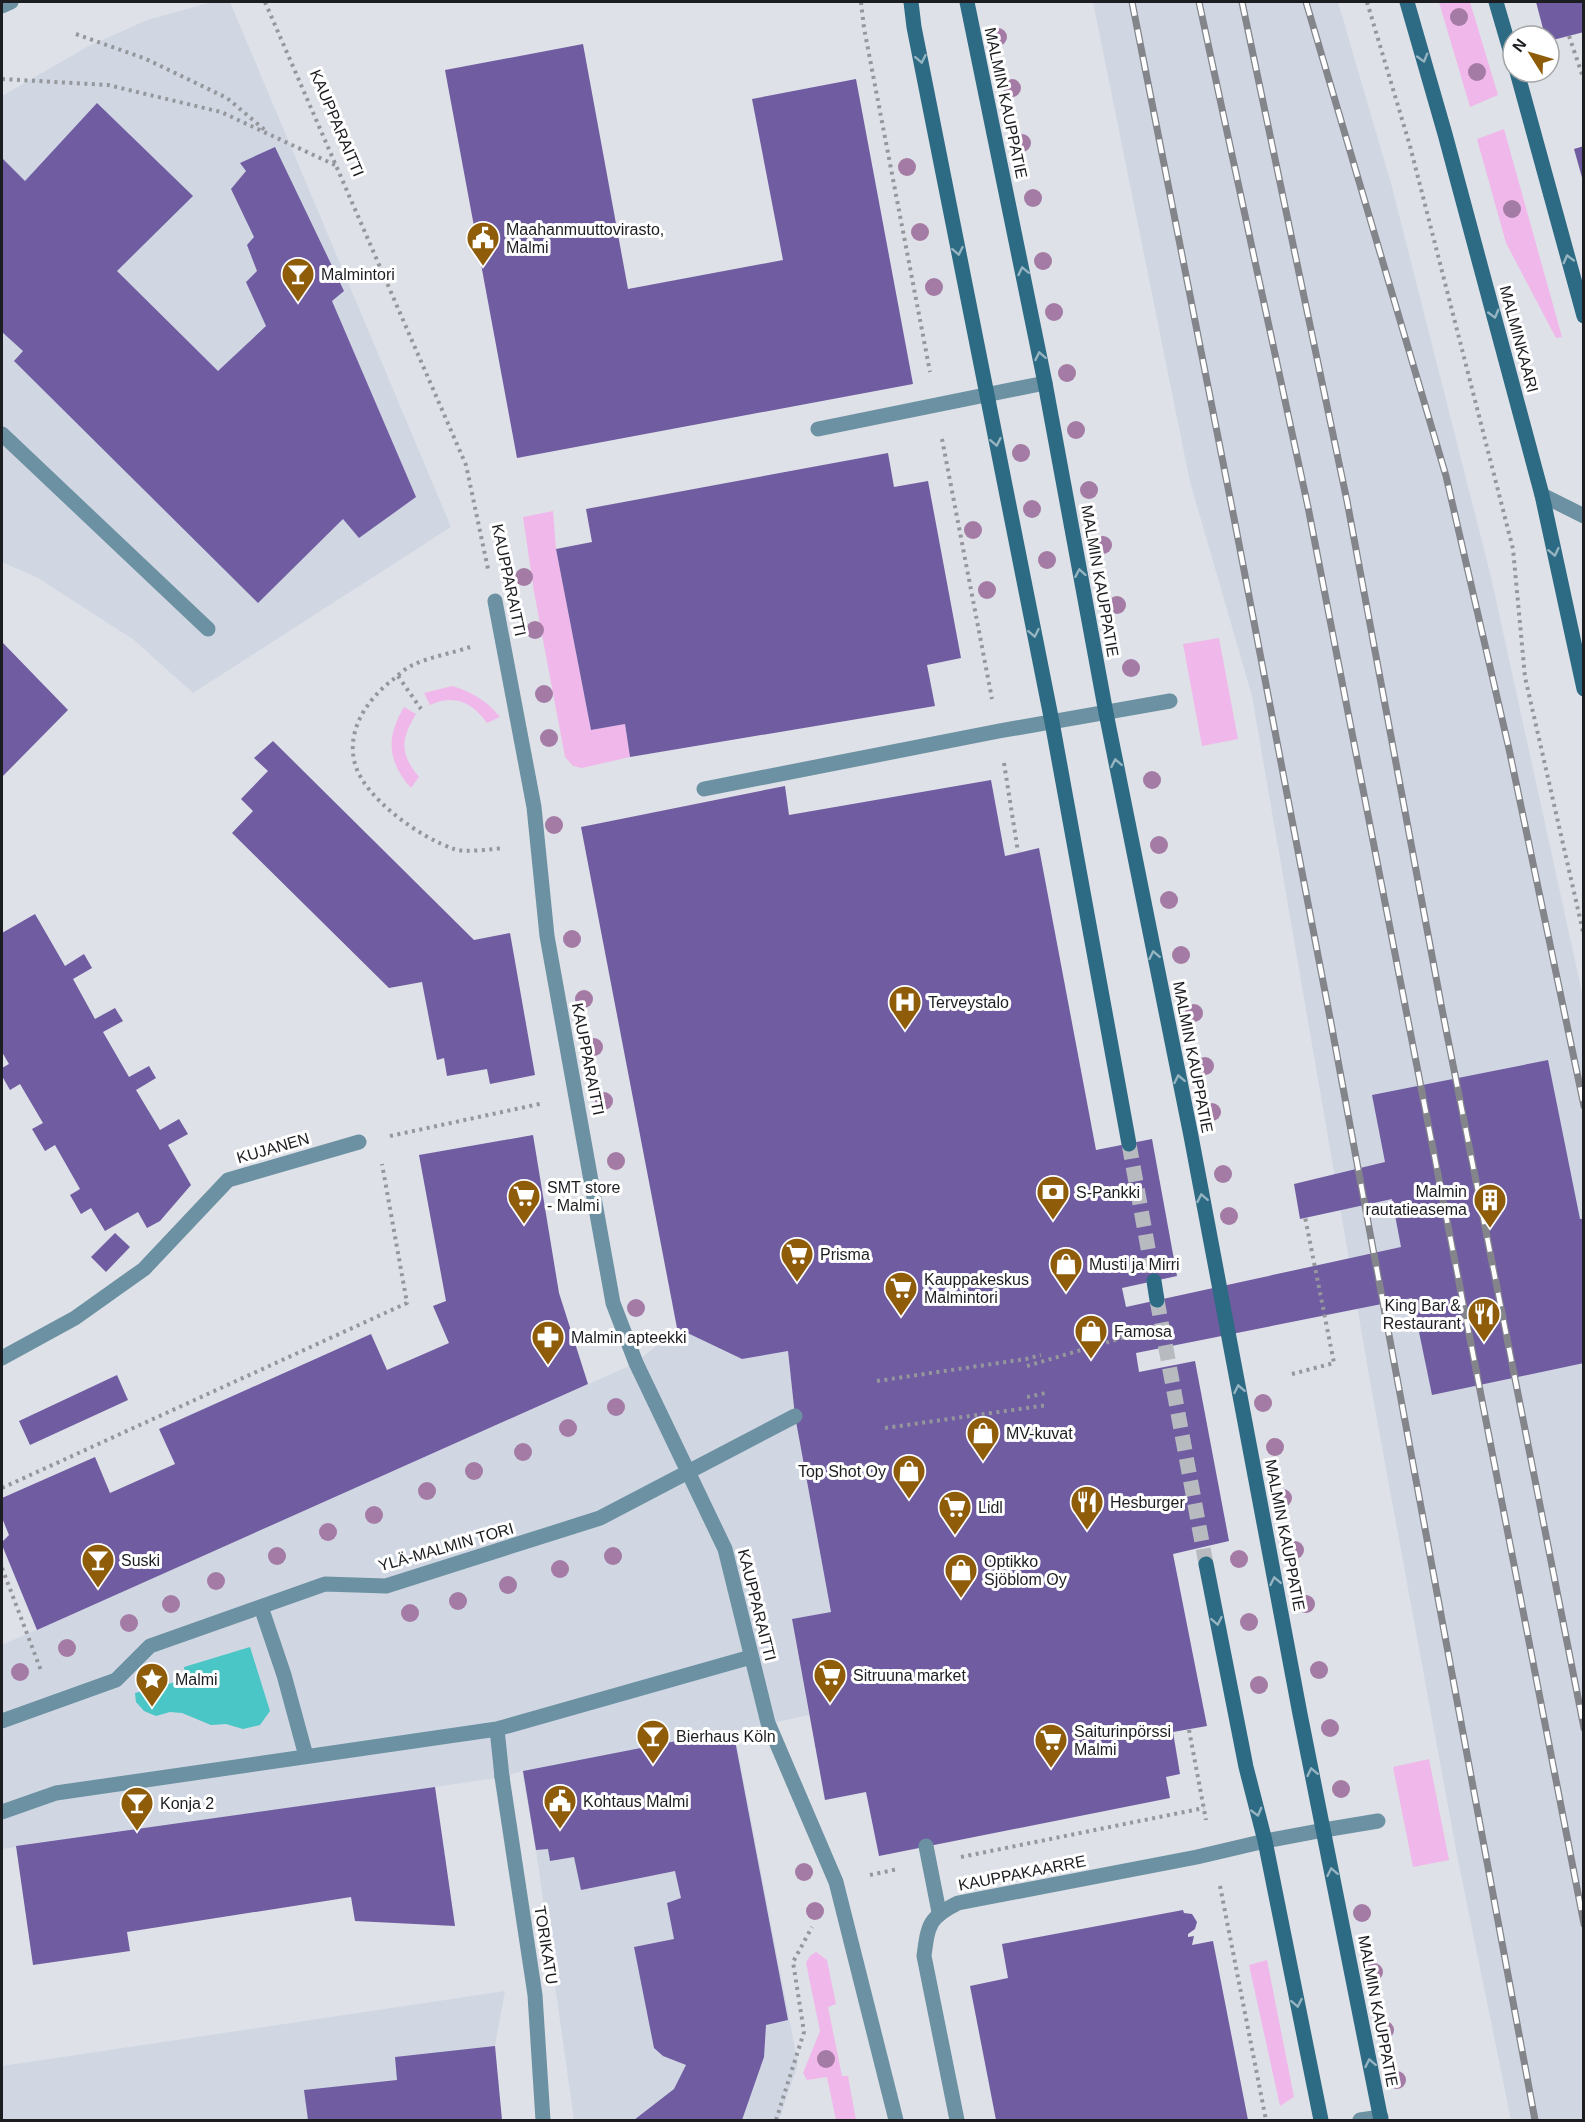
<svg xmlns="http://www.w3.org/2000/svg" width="1585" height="2122" font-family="Helvetica,sans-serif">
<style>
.built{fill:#d0d7e3}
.green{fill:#f0b8ea}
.water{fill:#49c6c5}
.building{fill:#705ca1}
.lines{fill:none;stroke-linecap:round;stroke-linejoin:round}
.secondary-tunnel{stroke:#b7babf;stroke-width:15;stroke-dasharray:15 8;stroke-linecap:butt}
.path{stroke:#95979c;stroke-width:4;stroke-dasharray:3 4.5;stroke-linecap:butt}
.lane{stroke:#6c91a2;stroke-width:15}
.street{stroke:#6c91a2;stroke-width:15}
.secondary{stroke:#2d6a83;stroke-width:15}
.rail-casing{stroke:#83858a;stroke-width:7}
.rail{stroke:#fff;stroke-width:4.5;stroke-dasharray:14;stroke-linecap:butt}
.tree{fill:#a47ba5}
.oneway{stroke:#96b4c1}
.labels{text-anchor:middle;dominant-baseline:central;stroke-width:6;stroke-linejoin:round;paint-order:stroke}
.street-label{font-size:16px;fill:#1c1d20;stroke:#fff}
.poi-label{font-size:16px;fill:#1c1d20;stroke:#fff;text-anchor:start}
</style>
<rect width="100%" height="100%" fill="#dee1e7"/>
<!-- built -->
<path class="built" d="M212 2H230L451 527 193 693 134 640 38 578 2 562V96L87 47 147 20Z
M1093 2H1338L1392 187 1491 577 1583 997V2120H1511L1457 1855 1371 1387 1252 696 1190 482Z
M677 1328 742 1359 788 1351 795 1416 831 1612 792 1620 809 1715 734 1731 798 2064 779 2120H574L536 1850 522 1771 502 1777 435 1787 2 1849V1645L636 1363Z
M505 1991 495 2046 502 2120H2V2066Z"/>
<!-- green -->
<path class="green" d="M1439 2H1470L1498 95 1470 107Z
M1504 129 1562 337 1556 338 1506 243 1477 139Z
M553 511 556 549 591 730 625 724 630 757 582 768 573 766 565 757 534 592 523 517Z
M1219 638 1238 739 1202 746 1183 644Z
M452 686C472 692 486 700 500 717L487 723C472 702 454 694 430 705L424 693Z
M404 707 416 714C400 741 400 754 419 777L411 788C387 761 386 737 404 707Z
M1429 1759 1449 1860 1413 1867 1393 1767Z
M816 1952 827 1960 836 2004 828 2007 842 2076H848L856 2120H836L827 2077 807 2080 803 2073 820 2031 806 1963 810 1956Z
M1267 1960 1294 2097 1280 2106 1249 1965Z"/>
<!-- water -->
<path class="water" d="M250 1647 270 1711 260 1725 243 1729 226 1724 211 1725 182 1713 170 1712 156 1716 144 1711 136 1702 135 1693 186 1679 184 1667Z"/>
<!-- building -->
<path class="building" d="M1536 2H1584V32L1549 41V36H1545Z
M583 44 628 289 783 260 752 99 856 79 913 384 517 458 445 70Z
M97 103 193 196 117 271 218 371 266 326 246 282 257 271 247 245 254 237 231 189 246 171 240 163 275 147 344 291 332 301 416 497 359 538 343 519 258 603 14 361 23 351 2 332V158L25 181Z
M1584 146V180L1583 181 1574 149Z
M888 453 894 487 928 481 961 658 927 665 935 706 630 757 625 724 591 730 556 549 592 542 586 509Z
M3 643 68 710 2 777V645Z
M273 741 474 940 510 933 535 1075 490 1084 487 1069 447 1076 444 1058 437 1060 422 982 389 988 232 833 253 811 241 799 268 771 254 758Z
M991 780 1005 856 1039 848 1096 1150 1152 1139 1177 1276 1122 1288 1126 1307 1401 1247 1392 1199 1300 1219 1294 1184 1385 1162 1372 1095 1548 1060 1580 1219H1584V1363L1432 1395 1412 1298 1136 1353 1139 1372 1195 1361 1229 1541 1173 1554 1207 1726 1173 1732 1180 1774 1166 1777 1170 1798 879 1856 866 1792 825 1800 792 1619 831 1612 795 1416 788 1351 742 1359 677 1328 581 827 785 786 789 815Z
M35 914 65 966 84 954 92 968 73 979 95 1019 115 1008 123 1021 103 1032 129 1077 149 1066 156 1078 136 1090 160 1130 179 1119 188 1134 168 1145 191 1185 160 1221 147 1228 138 1212 105 1231 91 1208 81 1214 70 1195 80 1189 55 1145 45 1151 32 1129 43 1123 20 1084 10 1090 2 1076V1068L9 1064 2 1052V933Z
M533 1135 559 1293 588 1384 37 1630 2 1545V1542L9 1535 2 1518V1498L95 1457 110 1493 175 1464 159 1429 371 1334 387 1370 449 1343 433 1306 446 1301 419 1155Z
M115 1233 130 1247 106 1272 91 1257Z
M117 1375 128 1400 30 1445 19 1421Z
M733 1730 788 2020 766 2025 764 2057 742 2120H634L674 2089 686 2065 663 2056 654 2048 634 1947 674 1939 667 1903 681 1898 675 1871 581 1890 574 1857 550 1861 548 1849 536 1850 523 1771Z
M435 1787 455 1926 355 1921 351 1897 127 1932 130 1951 33 1965 16 1846Z
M1183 1910 1184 1913 1192 1914 1197 1922 1195 1929 1188 1934V1937L1194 1936 1192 1945 1213 1941 1248 2120H996L970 1986 1008 1978 1002 1944Z
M495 2046 502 2120H308L304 2090 397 2080 395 2057Z"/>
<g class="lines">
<!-- secondary-tunnel -->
<path class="secondary-tunnel" d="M1129 1144 1154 1281
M1157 1300 1206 1564"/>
<!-- path -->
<path class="path" d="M265 2 466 465 488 569
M861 2 864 28 930 372
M1367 2 1410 146 1513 549 1525 677 1584 936
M76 34 146 59 227 98 266 131
M1569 36 1584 80
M2 79 108 85 221 112 335 165
M942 439 992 699
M470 647C453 653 429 657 413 665 405 668 398 676 391 681 366 701 346 731 355 764 365 799 421 838 454 849 466 853 491 849 504 848
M398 676 421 709
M1004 763 1018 852
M390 1136 544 1103
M1027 1366 1132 1335
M1292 1374 1334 1363 1305 1217
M877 1381 1026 1359 1041 1355
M1027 1397 1046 1393
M885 1428 1048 1405
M2 1488 407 1303 382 1164
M2 1568 42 1673
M1189 1730 1206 1820
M961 1857 1204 1808
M870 1875 898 1869
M1220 1886 1266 2120
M776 2120 804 2032 793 1962 812 1927"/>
<!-- lane -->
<path class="lane" d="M818 429 1045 383
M2 434 208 629
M1542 495 1584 516
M704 789 999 731 1170 701
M2 1358 75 1318 144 1269 228 1180 359 1142
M502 1777 535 1995 543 2120
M1324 1830 1378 1821
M926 1846 939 1912
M1360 2120 1381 2117"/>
<!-- street -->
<path class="street" d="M2 6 11 2
M495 601 534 807 547 936 613 1303 636 1363 725 1549 768 1723 836 1882 896 2120
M261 1607 284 1675 306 1756
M2 1721 116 1680 150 1646 325 1584 386 1586 600 1518 795 1416
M497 1729 502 1777
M2 1812 56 1793 497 1729 751 1657
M957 2120 924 1956C928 1925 929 1917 958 1903L1197 1857 1265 1841 1324 1830"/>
<!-- secondary -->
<path class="secondary" d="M911 2 914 27 1052 722 1129 1144
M967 2 1045 383 1106 713 1191 1136 1300 1714 1381 2120
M1407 2 1445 134 1542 495 1584 689
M1496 2 1513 60
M1517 72 1584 316
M1154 1281 1157 1300
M1206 1564 1246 1767 1265 1841 1321 2120"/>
<!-- rail casing -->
<g class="rail-casing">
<path id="rail" d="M1132 2 1234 518 1331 1023 1535 2120
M1199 2 1308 507 1584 1924
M1242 2 1347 501 1441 1004 1584 1728
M1306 2 1446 476 1509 749 1584 1106"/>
</g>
<!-- rail -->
<use href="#rail" class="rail"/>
</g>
<!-- trees -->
<g class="tree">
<circle cx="1459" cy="17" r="9"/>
<circle cx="998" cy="37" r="9"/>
<circle cx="1477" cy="72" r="9"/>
<circle cx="1012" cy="88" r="9"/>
<circle cx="1022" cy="143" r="9"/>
<circle cx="907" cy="167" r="9"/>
<circle cx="1033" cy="198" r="9"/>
<circle cx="1512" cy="209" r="9"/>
<circle cx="920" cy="232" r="9"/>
<circle cx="1043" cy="261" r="9"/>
<circle cx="934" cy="287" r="9"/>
<circle cx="1054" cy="312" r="9"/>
<circle cx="1067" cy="373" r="9"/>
<circle cx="1076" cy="430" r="9"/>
<circle cx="1021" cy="453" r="9"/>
<circle cx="1089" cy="490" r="9"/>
<circle cx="1032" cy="509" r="9"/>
<circle cx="973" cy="530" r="9"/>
<circle cx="1103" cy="545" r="9"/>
<circle cx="1047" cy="560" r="9"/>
<circle cx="524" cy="577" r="9"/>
<circle cx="987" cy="590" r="9"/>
<circle cx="1117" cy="605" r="9"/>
<circle cx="535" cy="630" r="9"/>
<circle cx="1131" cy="668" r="9"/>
<circle cx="544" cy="694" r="9"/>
<circle cx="549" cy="738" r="9"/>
<circle cx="1152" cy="780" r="9"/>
<circle cx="554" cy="825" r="9"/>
<circle cx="1159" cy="845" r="9"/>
<circle cx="1169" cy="900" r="9"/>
<circle cx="572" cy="939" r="9"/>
<circle cx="1181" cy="955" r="9"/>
<circle cx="584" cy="999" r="9"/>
<circle cx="1194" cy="1013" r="9"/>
<circle cx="594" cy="1047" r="9"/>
<circle cx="1205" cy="1066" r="9"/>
<circle cx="604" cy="1101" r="9"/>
<circle cx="1212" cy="1112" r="9"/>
<circle cx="616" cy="1161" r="9"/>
<circle cx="1223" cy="1174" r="9"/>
<circle cx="1229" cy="1216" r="9"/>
<circle cx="636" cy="1308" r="9"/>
<circle cx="1263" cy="1403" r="9"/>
<circle cx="616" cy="1407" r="9"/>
<circle cx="568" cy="1428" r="9"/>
<circle cx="1275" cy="1447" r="9"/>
<circle cx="523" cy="1452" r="9"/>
<circle cx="474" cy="1471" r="9"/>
<circle cx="427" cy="1491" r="9"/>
<circle cx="1283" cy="1498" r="9"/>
<circle cx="374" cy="1515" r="9"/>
<circle cx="328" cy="1532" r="9"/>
<circle cx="1295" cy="1550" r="9"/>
<circle cx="277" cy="1556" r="9"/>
<circle cx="613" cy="1556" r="9"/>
<circle cx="1239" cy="1559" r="9"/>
<circle cx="560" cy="1569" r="9"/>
<circle cx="216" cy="1581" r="9"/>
<circle cx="508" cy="1585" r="9"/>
<circle cx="458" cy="1601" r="9"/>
<circle cx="171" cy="1604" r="9"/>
<circle cx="1306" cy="1604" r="9"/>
<circle cx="410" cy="1613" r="9"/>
<circle cx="1249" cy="1622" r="9"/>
<circle cx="129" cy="1623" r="9"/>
<circle cx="67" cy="1648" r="9"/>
<circle cx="1319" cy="1670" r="9"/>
<circle cx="20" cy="1672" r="9"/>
<circle cx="1259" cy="1685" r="9"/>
<circle cx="1330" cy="1728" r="9"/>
<circle cx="1341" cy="1789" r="9"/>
<circle cx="804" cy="1872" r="9"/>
<circle cx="815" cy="1911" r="9"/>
<circle cx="1362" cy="1913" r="9"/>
<circle cx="1374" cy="1972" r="9"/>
<circle cx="1385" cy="2030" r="9"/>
<circle cx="826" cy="2059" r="9"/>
<circle cx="1397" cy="2080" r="9"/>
</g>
<!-- one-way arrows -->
<defs><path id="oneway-chevron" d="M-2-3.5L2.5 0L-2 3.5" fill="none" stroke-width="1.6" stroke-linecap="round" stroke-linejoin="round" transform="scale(1.5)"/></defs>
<g class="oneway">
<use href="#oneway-chevron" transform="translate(1423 58) rotate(74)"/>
<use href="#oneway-chevron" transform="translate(921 59) rotate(79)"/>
<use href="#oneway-chevron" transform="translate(958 251) rotate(79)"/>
<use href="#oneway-chevron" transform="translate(1568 259) rotate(-105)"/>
<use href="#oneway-chevron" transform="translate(1023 271) rotate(-102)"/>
<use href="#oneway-chevron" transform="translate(1494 314) rotate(75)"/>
<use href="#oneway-chevron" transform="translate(1040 356) rotate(-101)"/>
<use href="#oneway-chevron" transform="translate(996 442) rotate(79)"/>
<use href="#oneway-chevron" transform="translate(1554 552) rotate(78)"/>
<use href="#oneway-chevron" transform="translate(1080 573) rotate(-100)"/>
<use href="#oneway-chevron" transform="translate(1034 633) rotate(79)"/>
<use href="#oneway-chevron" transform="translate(1116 763) rotate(-101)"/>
<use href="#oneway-chevron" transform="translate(1154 955) rotate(-101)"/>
<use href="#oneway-chevron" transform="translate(1179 1079) rotate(-101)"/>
<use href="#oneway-chevron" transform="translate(1202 1198) rotate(-101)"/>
<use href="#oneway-chevron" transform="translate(1239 1389) rotate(-101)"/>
<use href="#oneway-chevron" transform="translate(1275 1581) rotate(-101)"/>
<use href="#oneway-chevron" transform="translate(1217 1621) rotate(79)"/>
<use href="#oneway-chevron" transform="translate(1312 1772) rotate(-102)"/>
<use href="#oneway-chevron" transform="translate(1257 1812) rotate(75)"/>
<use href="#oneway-chevron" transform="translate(1332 1872) rotate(-101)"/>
<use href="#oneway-chevron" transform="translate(1297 2003) rotate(79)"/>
<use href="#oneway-chevron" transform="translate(1370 2063) rotate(-101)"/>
</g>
<!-- icons -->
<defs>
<g id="civic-pin" transform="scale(1.725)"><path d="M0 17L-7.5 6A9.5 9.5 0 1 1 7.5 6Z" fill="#8f5d0a" stroke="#fff"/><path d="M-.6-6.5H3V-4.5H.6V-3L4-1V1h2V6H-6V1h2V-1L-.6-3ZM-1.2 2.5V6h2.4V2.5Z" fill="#fff"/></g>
<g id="bar-pin" transform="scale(1.725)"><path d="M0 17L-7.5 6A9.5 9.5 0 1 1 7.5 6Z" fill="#8f5d0a" stroke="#fff"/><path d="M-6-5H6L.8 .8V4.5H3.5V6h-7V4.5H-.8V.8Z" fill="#fff"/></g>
<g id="hospital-pin" transform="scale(1.725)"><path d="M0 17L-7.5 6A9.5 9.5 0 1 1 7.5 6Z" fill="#8f5d0a" stroke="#fff"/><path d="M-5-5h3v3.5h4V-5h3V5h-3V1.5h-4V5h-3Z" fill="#fff"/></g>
<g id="bank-pin" transform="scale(1.725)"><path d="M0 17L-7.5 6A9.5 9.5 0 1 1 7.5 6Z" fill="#8f5d0a" stroke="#fff"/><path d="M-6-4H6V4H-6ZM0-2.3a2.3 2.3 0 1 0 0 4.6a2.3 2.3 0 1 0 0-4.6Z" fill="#fff"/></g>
<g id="supermarket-pin" transform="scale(1.725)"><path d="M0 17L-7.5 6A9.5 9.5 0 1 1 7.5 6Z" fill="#8f5d0a" stroke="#fff"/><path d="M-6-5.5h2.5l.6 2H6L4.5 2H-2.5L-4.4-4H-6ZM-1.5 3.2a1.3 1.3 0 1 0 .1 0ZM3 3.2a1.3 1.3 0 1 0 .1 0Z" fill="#fff"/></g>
<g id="building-pin" transform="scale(1.725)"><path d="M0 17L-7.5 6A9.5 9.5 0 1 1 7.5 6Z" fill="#8f5d0a" stroke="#fff"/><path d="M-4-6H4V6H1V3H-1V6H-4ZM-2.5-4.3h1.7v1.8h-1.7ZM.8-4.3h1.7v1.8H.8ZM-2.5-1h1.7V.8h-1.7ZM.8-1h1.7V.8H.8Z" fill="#fff"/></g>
<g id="shop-pin" transform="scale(1.725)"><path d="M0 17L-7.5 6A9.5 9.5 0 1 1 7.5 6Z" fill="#8f5d0a" stroke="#fff"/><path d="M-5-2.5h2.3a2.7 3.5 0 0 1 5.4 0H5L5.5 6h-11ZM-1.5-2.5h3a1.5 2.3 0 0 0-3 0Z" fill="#fff"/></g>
<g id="restaurant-pin" transform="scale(1.725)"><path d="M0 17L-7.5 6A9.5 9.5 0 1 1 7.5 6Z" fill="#8f5d0a" stroke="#fff"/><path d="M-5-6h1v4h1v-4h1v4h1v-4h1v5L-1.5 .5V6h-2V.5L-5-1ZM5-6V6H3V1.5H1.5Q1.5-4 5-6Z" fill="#fff"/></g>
<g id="pharmacy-pin" transform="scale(1.725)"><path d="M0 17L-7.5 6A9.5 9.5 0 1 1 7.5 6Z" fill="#8f5d0a" stroke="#fff"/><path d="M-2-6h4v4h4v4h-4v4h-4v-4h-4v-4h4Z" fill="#fff"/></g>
<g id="sight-pin" transform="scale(1.725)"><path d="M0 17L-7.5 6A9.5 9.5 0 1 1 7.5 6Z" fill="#8f5d0a" stroke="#fff"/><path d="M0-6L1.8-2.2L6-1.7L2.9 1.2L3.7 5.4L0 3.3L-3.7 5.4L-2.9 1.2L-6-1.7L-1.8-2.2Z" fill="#fff"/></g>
</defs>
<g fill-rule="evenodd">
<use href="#civic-pin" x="483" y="238"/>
<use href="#bar-pin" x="298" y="274"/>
<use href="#hospital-pin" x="905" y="1002"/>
<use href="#bank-pin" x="1053" y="1192"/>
<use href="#supermarket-pin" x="524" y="1196"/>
<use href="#building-pin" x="1490" y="1200"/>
<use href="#supermarket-pin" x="797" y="1254"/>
<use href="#shop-pin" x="1066" y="1264"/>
<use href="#supermarket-pin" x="901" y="1288"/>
<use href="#restaurant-pin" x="1484" y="1314"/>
<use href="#shop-pin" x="1091" y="1331"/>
<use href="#pharmacy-pin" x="548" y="1337"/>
<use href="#shop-pin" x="983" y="1433"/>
<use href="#shop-pin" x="909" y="1471"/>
<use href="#restaurant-pin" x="1087" y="1502"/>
<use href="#supermarket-pin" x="955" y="1507"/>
<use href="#bar-pin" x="98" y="1560"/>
<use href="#shop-pin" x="961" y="1570"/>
<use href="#supermarket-pin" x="830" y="1675"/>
<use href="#sight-pin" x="152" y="1679"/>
<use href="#bar-pin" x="653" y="1736"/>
<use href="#supermarket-pin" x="1051" y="1740"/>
<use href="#civic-pin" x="560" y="1801"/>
<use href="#bar-pin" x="137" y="1803"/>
</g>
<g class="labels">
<!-- street labels -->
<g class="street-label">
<text transform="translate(1006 103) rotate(78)">MALMIN KAUPPATIE</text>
<text transform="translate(337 123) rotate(67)">KAUPPARAITTI</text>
<text transform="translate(1519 339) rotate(75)">MALMINKAARI</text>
<text transform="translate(509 580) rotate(78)">KAUPPARAITTI</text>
<text transform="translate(1100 581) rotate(80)">MALMIN KAUPPATIE</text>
<text transform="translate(1193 1057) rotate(79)">MALMIN KAUPPATIE</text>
<text transform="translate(588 1059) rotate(79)">KAUPPARAITTI</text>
<text transform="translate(273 1148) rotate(-16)">KUJANEN</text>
<text transform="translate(1285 1535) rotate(79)">MALMIN KAUPPATIE</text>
<text transform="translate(446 1547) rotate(-16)">YLÄ-MALMIN TORI</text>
<text transform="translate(757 1605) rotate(76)">KAUPPARAITTI</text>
<text transform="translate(1022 1873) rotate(-11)">KAUPPAKAARRE</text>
<text transform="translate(546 1945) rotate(81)">TORIKATU</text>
<text transform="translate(1378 2011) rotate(79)">MALMIN KAUPPATIE</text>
</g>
<!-- poi labels -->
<g class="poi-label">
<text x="506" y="229">Maahanmuuttovirasto,<tspan x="506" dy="18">Malmi</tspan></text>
<text x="321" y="274">Malmintori</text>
<text x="928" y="1002">Terveystalo</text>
<text x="547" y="1187">SMT store<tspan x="547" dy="18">- Malmi</tspan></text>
<text x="1467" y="1191" text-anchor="end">Malmin<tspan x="1467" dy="18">rautatieasema</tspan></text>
<text x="1076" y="1192">S-Pankki</text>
<text x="820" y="1254">Prisma</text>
<text x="1089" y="1264">Musti ja Mirri</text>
<text x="924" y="1279">Kauppakeskus<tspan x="924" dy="18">Malmintori</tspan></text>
<text x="1461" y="1305" text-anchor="end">King Bar &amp;<tspan x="1461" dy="18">Restaurant</tspan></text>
<text x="1114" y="1331">Famosa</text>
<text x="571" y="1337">Malmin apteekki</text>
<text x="1006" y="1433">MV-kuvat</text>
<text x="886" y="1471" text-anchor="end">Top Shot Oy</text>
<text x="1110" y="1502">Hesburger</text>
<text x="978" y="1507">Lidl</text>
<text x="121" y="1560">Suski</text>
<text x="984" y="1561">Optikko<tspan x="984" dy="18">Sjöblom Oy</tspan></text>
<text x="853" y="1675">Sitruuna market</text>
<text x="175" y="1679">Malmi</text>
<text x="1074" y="1731">Saiturinpörssi<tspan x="1074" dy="18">Malmi</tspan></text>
<text x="676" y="1736">Bierhaus Köln</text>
<text x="583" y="1801">Kohtaus Malmi</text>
<text x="160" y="1803">Konja 2</text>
</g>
</g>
<!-- border -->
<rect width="1585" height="2122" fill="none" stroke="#1c1d20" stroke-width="6"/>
<!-- north arrow -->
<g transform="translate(1531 54) rotate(307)"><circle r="28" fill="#ffffff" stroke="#a4a5a6" stroke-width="1.5"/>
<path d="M0-4.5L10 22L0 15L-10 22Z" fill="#8f5d0a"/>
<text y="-9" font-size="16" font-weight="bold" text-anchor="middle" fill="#1c1d20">N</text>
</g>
</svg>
